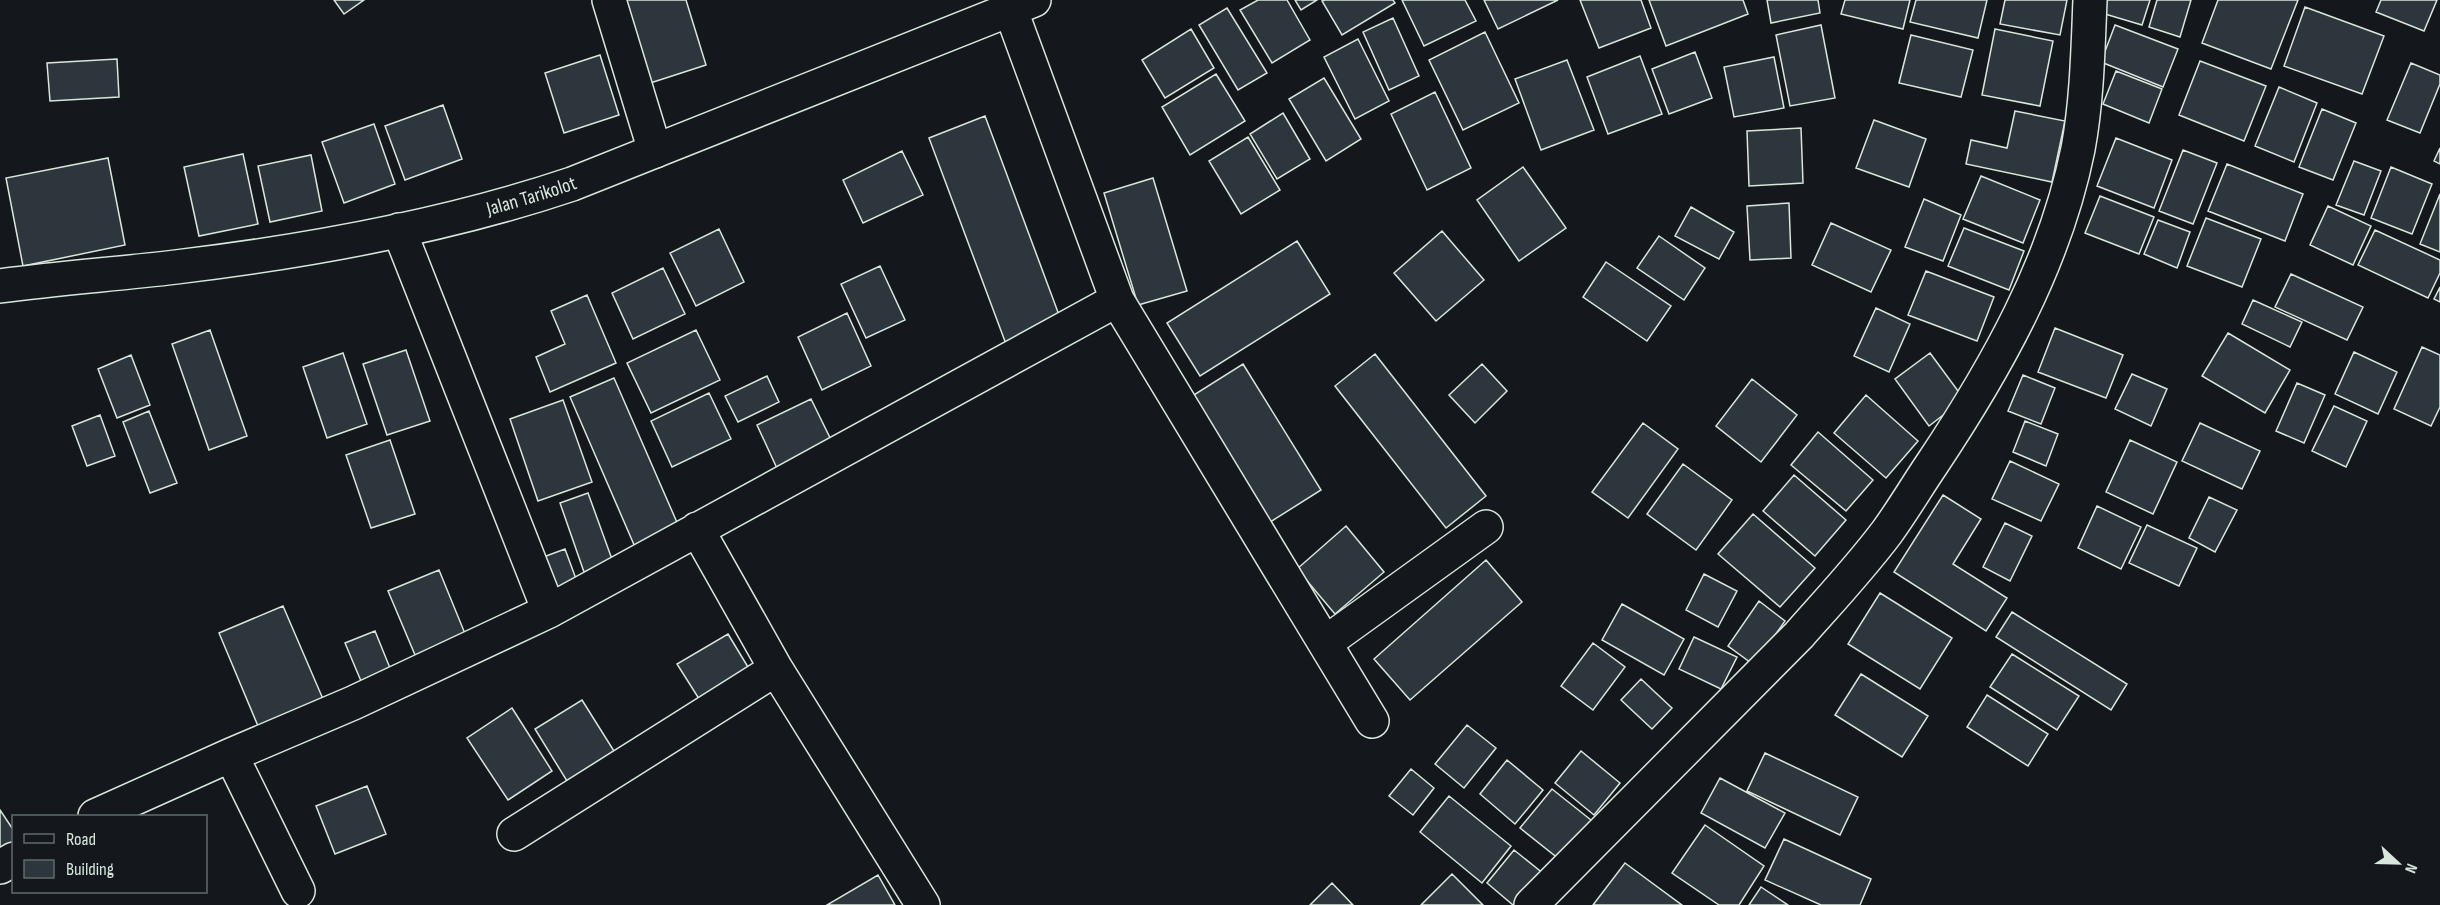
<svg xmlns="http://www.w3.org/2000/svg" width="2440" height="905" font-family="'Sofia Sans Condensed',sans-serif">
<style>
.building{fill:#2c363c;stroke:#d8e6dc;stroke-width:1.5}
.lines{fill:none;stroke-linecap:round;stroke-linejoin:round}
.minor-casing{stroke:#d8e6dc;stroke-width:36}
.tertiary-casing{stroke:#d8e6dc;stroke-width:36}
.minor{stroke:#14181c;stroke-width:33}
.tertiary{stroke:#14181c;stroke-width:33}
.labels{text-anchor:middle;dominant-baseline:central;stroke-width:4.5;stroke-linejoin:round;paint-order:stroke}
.street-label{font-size:20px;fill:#d8e6dc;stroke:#14181c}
</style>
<rect width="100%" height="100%" fill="#14181c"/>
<!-- building -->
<path class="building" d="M334 0H364L344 14Z
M614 0H686L706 65 641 86Z
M1258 0H1287L1310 40 1272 63 1240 10Z
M1295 0H1317L1301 10Z
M1325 0H1393L1395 3 1342 35 1322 1Z
M1402 0H1465L1476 21 1424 46Z
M1484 0H1558L1498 29Z
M1580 0H1641L1651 28 1599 48Z
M1649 0H1743L1748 14 1666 46Z
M1767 0H1818L1820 13 1771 23Z
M1845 0H1910L1903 29 1841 14Z
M1916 0H1987L1978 38 1910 22Z
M2005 0H2067L2060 35 2000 24Z
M2099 0H2150L2142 25 2095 11Z
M2157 0H2191L2180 37 2149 27Z
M2218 0H2298L2271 69 2202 43Z
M2381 0H2437L2424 31 2376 12Z
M2305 7 2384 36 2362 94 2284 66Z
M1227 8 1267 73 1238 90 1199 25Z
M1393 18 1419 76 1389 90 1363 32Z
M1821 25 1835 98 1790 106 1776 35Z
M2115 25 2178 49 2163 87 2101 62Z
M1191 29 1214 68 1165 98 1142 60Z
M1995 29 2053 41 2040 106 1982 95Z
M1485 32 1519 103 1463 130 1429 60Z
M1911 35 1973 50 1961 97 1899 83Z
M1358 39 1389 101 1355 119 1324 57Z
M1695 52 1712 98 1669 114 1652 69Z
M600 55 619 115 564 133 545 73Z
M1640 56 1662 114 1608 134 1587 77Z
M1774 57 1784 108 1734 117 1724 67Z
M117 59 119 97 50 101 47 63Z
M1567 60 1594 130 1541 150 1515 79Z
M2200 61 2266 86 2244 141 2179 115Z
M2411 63 2440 75V84L2420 133 2387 120Z
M2116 71 2162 89 2149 123 2103 104Z
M1216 74 1245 121 1190 155 1162 107Z
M1324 78 1361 139 1326 161 1289 99Z
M2279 87 2317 103 2294 162 2255 146Z
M1435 92 1471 168 1427 190 1391 114Z
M443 105 462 159 405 180 385 126Z
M2322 109 2356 123 2333 180 2299 167Z
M2015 111 2065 121 2052 182 1966 164 1971 140 2007 148Z
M1283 113 1310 159 1277 179 1250 134Z
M985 116 1062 323 1006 344 929 138Z
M1874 120 1926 139 1909 187 1856 168Z
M374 124 395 184 344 203 322 142Z
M1801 128 1803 183 1749 186 1747 131Z
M1248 137 1280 190 1241 214 1209 161Z
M2116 138 2172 160 2154 208 2097 186Z
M2440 148V164L2434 161Z
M2183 150 2217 163 2193 224 2159 211Z
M902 151 923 195 863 223 843 180Z
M243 154 258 224 199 236 184 167Z
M311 155 322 211 270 222 258 166Z
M108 158 125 245 23 266 6 178Z
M2354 161 2381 171 2364 215 2336 205Z
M2227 164 2303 194 2285 241 2208 211Z
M1523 167 1566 228 1519 261 1477 200Z
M2391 167 2432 184 2412 234 2371 218Z
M1981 176 2040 200 2023 243 1963 219Z
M1153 178 1187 291 1138 305 1104 193Z
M2440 194V252L2420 244Z
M2100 196 2154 217 2139 254 2085 233Z
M1924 199 1961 215 1943 261 1905 247Z
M1789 203 1791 258 1750 260 1747 206Z
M2328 206 2371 226 2353 265 2310 245Z
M1691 207 1734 232 1719 259 1675 236Z
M2206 218 2261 239 2242 287 2187 266Z
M2158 220 2190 232 2177 268 2144 254Z
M1831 223 1891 250 1871 292 1812 265Z
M1964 228 2024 251 2009 290 1948 266Z
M719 229 744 282 696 306 670 253Z
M2375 230 2440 260V273L2428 298 2358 265Z
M1442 231 1484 280 1436 321 1394 273Z
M1659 236 1705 268 1684 300 1637 268Z
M1297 241 1330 294 1200 376 1167 323Z
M1606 262 1671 306 1647 341 1583 297Z
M880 266 905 320 866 338 841 284Z
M663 268 685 314 633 339 612 293Z
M1926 271 1994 297 1977 341 1908 315Z
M2291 274 2363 307 2347 340 2275 307Z
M2440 287V302L2434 299Z
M587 295 616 363 550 392 536 357 565 344 551 311Z
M2253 300 2302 322 2290 347 2242 324Z
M1876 308 1910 324 1889 372 1854 356Z
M847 313 871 366 822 390 798 337Z
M2055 328 2123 355 2106 398 2038 372Z
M210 330 247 436 209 450 172 344Z
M696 330 720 380 651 413 627 363Z
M2228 333 2290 370 2265 413 2202 376Z
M2422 347 2440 355V407L2431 426 2394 409Z
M406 350 430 421 387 435 363 364Z
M2354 352 2397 372 2378 414 2335 394Z
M343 353 367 424 327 438 303 367Z
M1930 353 1964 399 1929 426 1895 379Z
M1375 354 1486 496 1446 528 1335 386Z
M131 355 150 405 117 418 98 369Z
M1243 364 1321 490 1267 524 1189 398Z
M1482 364 1507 391 1475 423 1449 395Z
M2132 374 2167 389 2151 426 2115 409Z
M2023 375 2055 388 2041 424 2008 411Z
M767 376 779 402 738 422 725 396Z
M614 378 679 527 635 547 570 397Z
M1752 379 1797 415 1761 462 1716 426Z
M2297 383 2325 395 2304 443 2276 431Z
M709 393 731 439 672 467 651 421Z
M1866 395 1918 441 1886 478 1834 433Z
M811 399 836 450 781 477 757 425Z
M563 400 592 482 538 501 510 419Z
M2334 406 2367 421 2346 467 2312 451Z
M149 411 177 483 150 493 123 422Z
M100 415 115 456 87 466 72 426Z
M2025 421 2058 434 2046 466 2013 452Z
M1643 423 1678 449 1628 518 1592 492Z
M2200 423 2260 451 2242 489 2182 461Z
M1818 432 1873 480 1846 511 1791 465Z
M390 440 415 514 371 528 346 455Z
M2130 440 2177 462 2153 514 2106 492Z
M2010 461 2059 484 2041 521 1992 499Z
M1683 464 1732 500 1696 550 1647 514Z
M1794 475 1846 520 1815 556 1763 511Z
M588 493 613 562 584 572 560 503Z
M1943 495 1981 519 1953 564 2007 598 1986 631 1894 572Z
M2209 497 2237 510 2215 552 2189 538Z
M2097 506 2141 527 2121 569 2078 548Z
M1753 514 1815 568 1780 607 1718 554Z
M2005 523 2032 536 2010 581 1983 567Z
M2147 525 2197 548 2179 586 2129 563Z
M1346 526 1384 572 1335 614 1297 569Z
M565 549 579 587 551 597 538 559Z
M1486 560 1522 602 1410 700 1374 659Z
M439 570 468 641 418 662 388 591Z
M1704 574 1737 591 1718 627 1686 610Z
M1880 593 1952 638 1920 689 1848 644Z
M1759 601 1785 621 1754 665 1728 646Z
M1622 604 1684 639 1664 675 1602 640Z
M283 606 323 699 258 726 219 633Z
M2012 612 2127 684 2111 710 1996 637Z
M375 631 390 668 361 681 345 643Z
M728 634 751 672 701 702 677 664Z
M1694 637 1737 657 1721 689 1679 669Z
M1593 643 1625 667 1593 710 1561 686Z
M2012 654 2079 696 2057 730 1990 687Z
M1861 674 1928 716 1902 757 1835 715Z
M1641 679 1672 708 1652 729 1621 700Z
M1987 695 2048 734 2028 766 1967 727Z
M582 700 614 751 567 781 535 729Z
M512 708 552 771 508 800 467 738Z
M1467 725 1496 748 1464 788 1435 764Z
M1581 751 1620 783 1594 815 1555 783Z
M1765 753 1858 797 1840 835 1747 791Z
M1507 760 1543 790 1515 824 1480 794Z
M1411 769 1434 788 1413 815 1389 796Z
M1720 778 1785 813 1765 848 1701 813Z
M367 786 386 834 335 854 316 806Z
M1552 789 1596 824 1564 863 1520 828Z
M1449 796 1511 846 1482 883 1420 832Z
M0 810 14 831V841L0 849Z
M1705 825 1764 866 1739 905H1719L1672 873Z
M1784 839 1871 879 1860 905H1821L1765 880Z
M1514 850 1549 878 1527 905H1513L1487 883Z
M1625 863 1682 905H1593Z
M1452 874 1483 905H1421Z
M878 875 895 905H827Z
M1332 883 1353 905H1310Z
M1761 887 1788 905H1749Z"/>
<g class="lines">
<!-- minor casing -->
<g class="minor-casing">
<path id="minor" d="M609 0 655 151
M1007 0 1117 300 1372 721
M399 230 549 611
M697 529 776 669 923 905
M1325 643 1486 527
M231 755 298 891
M95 816 231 755 353 703 549 611 1117 300
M514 834 776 669
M0 867 14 859
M1531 905 1799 635C1829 601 1860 568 1887 532 1903 510 1917 486 1932 464 1996 368 2055 264 2078 149 2087 101 2088 49 2090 0"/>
</g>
<!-- tertiary casing -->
<g class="tertiary-casing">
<g id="tertiary">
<path id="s1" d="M0 286C59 278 118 274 176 267 310 251 444 227 572 184L1034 0"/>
</g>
</g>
<!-- minor -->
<use href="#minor" class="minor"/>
<!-- tertiary -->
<use href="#tertiary" class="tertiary"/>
</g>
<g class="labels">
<!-- street labels -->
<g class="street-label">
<text stroke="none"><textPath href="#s1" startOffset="540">Jalan Tarikolot</textPath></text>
</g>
</g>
<!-- legend -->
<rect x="12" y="815" width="195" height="78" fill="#14181c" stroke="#626a69" stroke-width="1.5"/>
<rect x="24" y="834" width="30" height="9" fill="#14181c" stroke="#626a69" stroke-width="1.5"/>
<text x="66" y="845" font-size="18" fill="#d8e6dc">Road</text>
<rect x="24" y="860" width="30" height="18" fill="#2c363c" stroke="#626a69" stroke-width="1.5"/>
<text x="66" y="875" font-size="18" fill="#d8e6dc">Building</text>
<!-- north arrow -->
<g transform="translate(2398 863) rotate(112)" stroke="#14181c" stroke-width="4.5" paint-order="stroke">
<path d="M0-4.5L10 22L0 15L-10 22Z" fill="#d8e6dc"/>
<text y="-9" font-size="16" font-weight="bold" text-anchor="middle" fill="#d8e6dc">N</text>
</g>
</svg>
